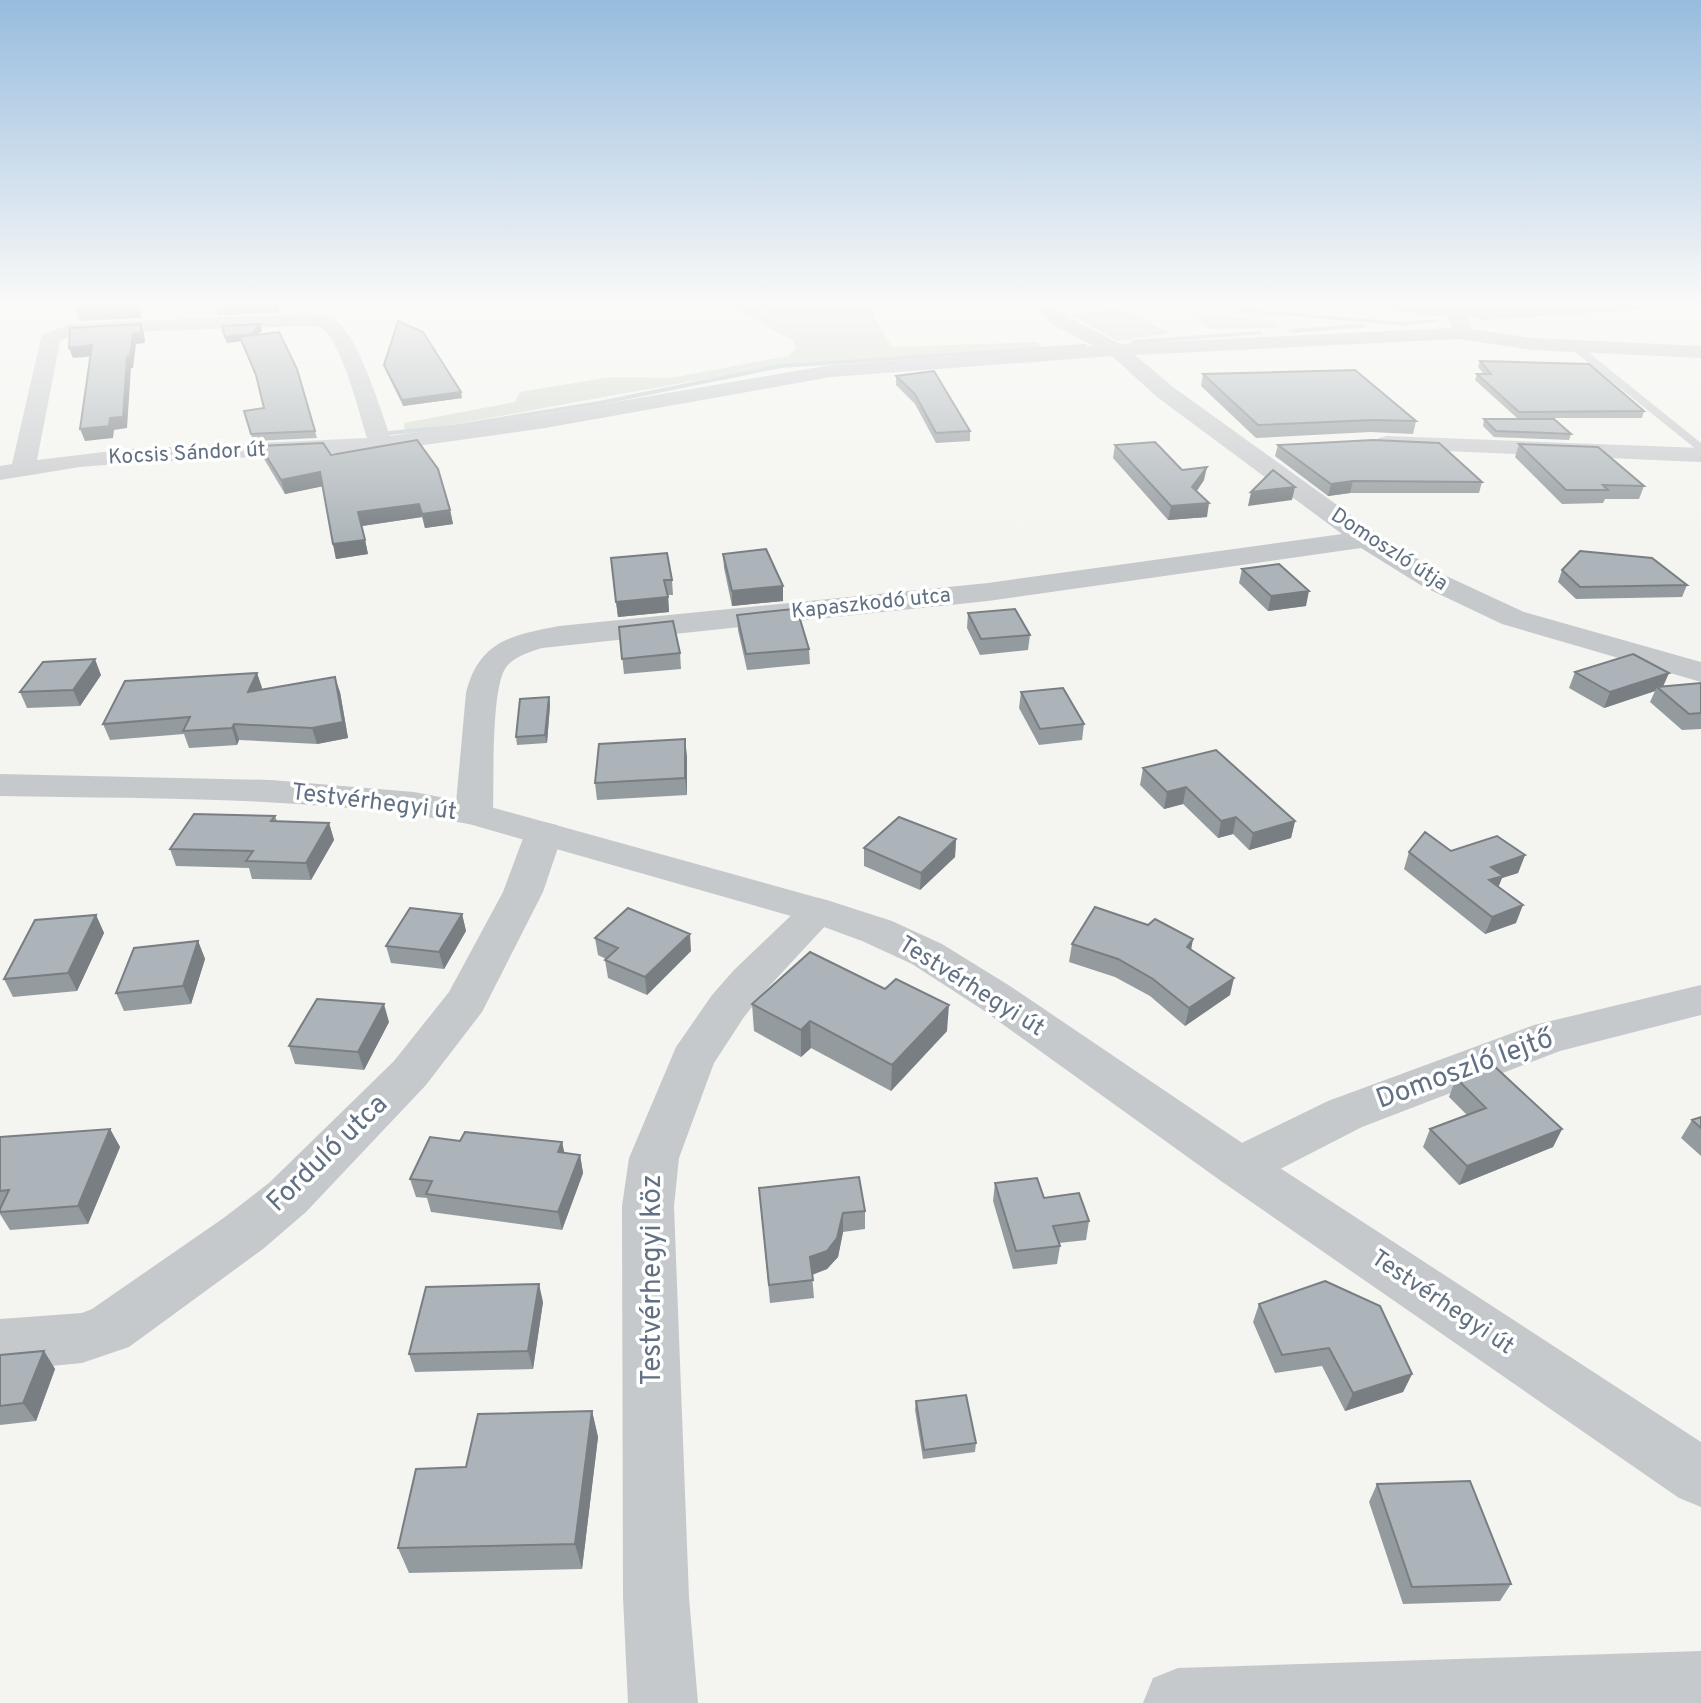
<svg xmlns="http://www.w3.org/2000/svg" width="1701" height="1703" font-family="Overpass,sans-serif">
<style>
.green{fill:#d4dcd0}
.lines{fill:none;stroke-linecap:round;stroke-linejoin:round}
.stream{fill:#bfc9ce;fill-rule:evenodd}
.service{fill:#c6c9cc;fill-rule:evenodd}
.minor{fill:#c6c9cc;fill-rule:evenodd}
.tertiary{fill:#c6c9cc;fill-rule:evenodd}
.wall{fill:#949b9f}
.shaded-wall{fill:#787e82}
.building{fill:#acb4b9;stroke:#787e82;stroke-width:2}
.labels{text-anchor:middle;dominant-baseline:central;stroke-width:7;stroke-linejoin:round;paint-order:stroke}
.far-street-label{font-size:21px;fill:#617183;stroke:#fff}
.street-label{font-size:24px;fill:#617183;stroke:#fff}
.near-street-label{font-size:28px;fill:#617183;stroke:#fff}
</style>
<rect width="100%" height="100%" fill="#f4f4f0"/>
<!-- green -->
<path class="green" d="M715 305H872L875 319 892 347 1037 342 1041 347C960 359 878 353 797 365 666 383 536 411 405 433L404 423 515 402 520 392 612 377 670 378 788 356 796 348 793 340 733 309Z
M1119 308 1170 333 1118 341 1070 314Z
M1193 314 1274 321 1280 328 1209 329Z"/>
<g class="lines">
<!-- stream -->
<path class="stream" d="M1170 305H1190L1405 322 1436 319 1439 321 1405 326Z
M1658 305H1682L1679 307 1482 320 1479 318 1482 316Z
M1364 324 1366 327 1290 333 1287 331 1290 329Z
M1260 331 1262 334 1133 344 1130 342 1133 340Z
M1085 344 1087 345V347L781 368 599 405 452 429 389 435 386 433 389 431 452 425 599 401 781 364Z"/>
<!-- service -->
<path class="service" d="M1570 344H1578L1701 443V453L1570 348Z"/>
<!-- minor -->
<path class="minor" d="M1031 305H1052L1068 317 1120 344 1451 328 1448 317 1395 311 1386 305H1579L1570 311 1467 318 1471 324 1470 329 1533 338 1701 346V358L1533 350 1459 339 1135 355 1173 387 1376 533 1442 574 1524 612 1701 662V682L1502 624 1422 586 1361 548 988 601 542 648C530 652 512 657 505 669 491 692 494 783 493 814L487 822 474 825 461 822 455 814 466 693C479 641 512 635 559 626L988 583 1342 534 1157 397 1112 356 831 377 545 428 381 451 129 463 80 467 0 480V466L12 464 41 338 44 334 70 324 304 314C314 314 328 315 336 321 359 337 380 408 390 436L545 414 831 365 1093 346 1054 325ZM304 326C311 326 319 325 325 331 343 348 359 412 367 438L129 449 37 460 60 341 74 335 96 333Z
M1387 436 1701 448V462L1379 448 1375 443 1379 438Z
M544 822 557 825 563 833 543 892 482 1012 426 1085 306 1212 263 1249 129 1347 82 1363 0 1371V1319L82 1313 92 1309 225 1217 270 1182 394 1061 449 992 503 892 525 833 531 825Z
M819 898 833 902 839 911 764 992 744 1017 714 1063 679 1158 674 1206 689 1597 698 1703H628L623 1597 622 1206 629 1158 676 1047 712 995 734 970 805 902Z
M1701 985V1015L1560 1051 1362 1127 1257 1181 1239 1187 1221 1181 1214 1167 1221 1153 1328 1101 1534 1025Z
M1701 1651V1703H1143L1153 1678 1178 1668Z"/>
<!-- tertiary -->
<path class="tertiary" d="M0 774 271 780 414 792 487 806 833 902 892 921 942 944 1010 986 1257 1153 1701 1442V1507L1679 1498 1221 1181 980 1008 912 964 862 941 805 920 469 824C315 796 156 799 0 796Z"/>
</g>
<!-- wall -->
<path class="wall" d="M139 305 142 318 80 321 76 310Z
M215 305H282L276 313 218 315Z
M222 326 262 330 258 334 297 369 317 438 253 441 244 411 264 408 257 379 241 341 227 343Z
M1480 361 1644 411 1642 418H1517L1475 380 1477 374H1484L1478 367Z
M384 365 462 398 403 406 386 371Z
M1203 374 1416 421 1413 434 1370 432 1256 438 1201 386Z
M896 376 970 431V441L936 443 915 404 896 385Z
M1484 419 1571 434 1569 440 1494 437 1483 426Z
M1519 444 1644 486 1639 499H1605L1603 503 1562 504 1515 457Z
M1115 445 1182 470 1204 480 1196 492 1207 517 1168 520 1113 458Z
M1278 445 1482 482 1479 493H1350L1328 496 1275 456Z
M260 446 331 455 450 510 453 524 425 528 422 517 362 526 368 554 336 559 333 544 323 486 285 494 264 459Z
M723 554 783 601 732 606 724 568Z
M611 558 672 580 673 595H668L669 612 618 617Z
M1242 569 1306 606 1268 611 1239 583Z
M1562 570 1687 585 1682 597 1576 599 1558 582Z
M968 613 1030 635 1028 650 980 655 967 628Z
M737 615 809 649 810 664 747 670 738 630Z
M619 627 680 653 681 669 624 674Z
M1575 672 1663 686 1701 683V729L1682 730 1650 702 1655 691 1604 708 1569 688Z
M257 673 262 688 261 690 340 692 348 738 317 744 239 740 237 745 189 748 184 734 110 740 103 724Z
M101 675 80 706 27 708 20 692Z
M1021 692 1084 724 1082 740 1039 745 1019 708Z
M549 697 550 705 547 743 517 745 516 737Z
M687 756V795L597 800 595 783Z
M1143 768 1295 821 1291 838 1249 850 1233 834 1218 838 1183 804 1164 809 1140 785Z
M275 816 277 821 329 823 334 840 311 880 252 879 249 868 176 866 170 849Z
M956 839 955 857 920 890 864 866V848Z
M1451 851 1525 855 1518 873 1502 878 1498 887 1516 923 1485 934 1404 869 1409 852Z
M462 914 466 931 444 969 391 963 386 946Z
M96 915 104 933 77 991 13 997 4 979Z
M595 938 691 951 647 995 608 978 605 960 606 959 598 955Z
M198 941 205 959 191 1004 124 1011 116 993Z
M1072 944 1191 950 1230 995 1185 1026 1150 996 1115 977 1069 962Z
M752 1004 947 1031 891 1091 811 1048 801 1057 754 1031Z
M389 1022 364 1070 295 1064 289 1046Z
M1456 1078 1562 1129 1553 1147 1459 1185 1423 1147 1430 1129 1467 1115 1449 1097Z
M1701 1117V1156L1681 1138 1692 1120Z
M110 1129 120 1147 88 1224 10 1230 0 1214V1137Z
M460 1141 562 1142 564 1153 580 1155 583 1173 562 1230 431 1212 427 1198 416 1197 410 1179Z
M995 1183 1044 1198 1089 1221 1086 1240 1059 1243 1060 1246 1057 1264 1013 1269 993 1201Z
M759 1188 865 1211V1229L843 1232 838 1257 827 1269 812 1275 814 1298 770 1303Z
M543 1302 533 1369 415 1372 409 1354Z
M1259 1304 1412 1374 1403 1392 1345 1411 1322 1366 1275 1373 1253 1322Z
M44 1351 55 1369 36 1421 0 1425V1355Z
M916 1401 976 1443 975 1452 923 1459 915 1410Z
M592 1411 598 1437 582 1569 409 1573 398 1548 466 1467Z
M1377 1484 1511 1584 1500 1601 1403 1604 1369 1502Z"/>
<!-- shaded-wall -->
<path class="shaded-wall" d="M274 305H282L276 313Z
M141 324 144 334 145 343 136 344 133 368H131L127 428 114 430 113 438 85 441 80 429 110 418 133 334Z
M260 324 262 330 254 340 240 337 241 341 227 343 225 337Z
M92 345 96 356 73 358 69 348Z
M461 392 462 398 403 406 402 400Z
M1207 467 1204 480 1190 501 1192 487Z
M320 472 324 486 285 494 281 480Z
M1353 481 1350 493 1328 496 1331 484Z
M1295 487 1292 500 1248 506 1251 492Z
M1209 503 1207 517 1168 520 1171 506Z
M419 504 422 517 362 526 368 554 336 559 333 544 358 512Z
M450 510 453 524 425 528 422 514Z
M783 586V601L732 606V591Z
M1309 591 1306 606 1268 611 1271 596Z
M668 597 669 612 618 617 616 602Z
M95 659 101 675 80 706 73 690Z
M257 673 262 688 253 708 248 692Z
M1669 673 1662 689 1657 687 1655 691 1604 708 1610 692Z
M335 677 340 692 348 738 317 744 312 728Z
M549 697 550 705 547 743 545 735Z
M234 724 239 740 237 745 232 728Z
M685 739 687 756V795L685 778Z
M1186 787 1183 804 1164 809 1167 792Z
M1236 817 1233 834 1218 838 1221 821Z
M1295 821 1291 838 1249 850 1253 833Z
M329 823 334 840 311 880 306 863Z
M956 839 955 857 920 890 921 873Z
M1525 855 1518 873 1502 878 1496 893 1483 897 1491 867Z
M1523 905 1516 923 1485 934 1492 917Z
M462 914 466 931 444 969 439 952Z
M96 915 104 933 77 991 68 973Z
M690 934 691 951 647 995 645 977Z
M1193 939 1190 956 1187 947Z
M198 941 205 959 191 1004 183 986Z
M1234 978 1230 995 1185 1026 1189 1008Z
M384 1004 389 1022 364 1070 358 1052Z
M949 1005 947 1031 891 1091 892 1065Z
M810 1021 811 1048 801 1057V1030Z
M110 1129 120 1147 88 1224 78 1206Z
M1562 1129 1553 1147 1459 1185 1467 1166Z
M562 1142 566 1160 558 1152Z
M580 1155 583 1173 562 1230 558 1212Z
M843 1213V1232L838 1257 827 1269 811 1275 810 1257Z
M539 1284 543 1302 533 1369 528 1351Z
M44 1351 55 1369 36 1421 23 1403Z
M1412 1374 1403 1392 1345 1411 1353 1393Z
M592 1411 598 1437 582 1569 575 1544Z"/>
<!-- building -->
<path class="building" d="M81 305H138L139 307 76 310Z
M398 321 423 332 461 392 402 400 384 365Z
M141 324V333L133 334 130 357H127L123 417 110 418 109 426 80 429 92 345 69 348 70 328Z
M260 324 252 334 225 337 222 326Z
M279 332 297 369 315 431 251 434 244 411 264 408 256 375 240 337Z
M1480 361 1589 364 1644 411 1519 412 1477 374H1491Z
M1355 370 1416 421 1373 420 1258 425 1203 374Z
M934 371 970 431 936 433 915 394 896 376Z
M1484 419H1554L1571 434 1496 431Z
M417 440 438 469 450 510 422 514 419 504 358 512 365 540 333 544 320 472 281 480 260 446 323 443 331 455Z
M1373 440 1439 443 1482 482 1353 481 1331 484 1278 445Z
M1155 442 1182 470 1207 467 1192 487 1209 503 1171 506 1115 445Z
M1519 444 1598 447 1644 486 1603 485 1608 490H1566Z
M1273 470 1295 487 1251 492Z
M766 549 783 586 732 591 723 554Z
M1580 551 1652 558 1687 585 1580 587 1562 570Z
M667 553 672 580H664L668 597 616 602 611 558Z
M1279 564 1309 591 1271 596 1242 569Z
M793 609 797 617 799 616 809 649 746 654 737 615Z
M1015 609 1030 635 981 639 968 613Z
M673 621 680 653 622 659 619 627Z
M1633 654 1669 673 1610 692 1575 672Z
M95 659 73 690 20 692 43 662Z
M257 673 248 692 335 677 343 722 312 728 234 724 232 728 183 731 190 717 103 724 125 681Z
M1701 683V713L1689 714 1657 687Z
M1063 688 1084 724 1040 729 1021 692Z
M549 697 545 735 516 737 520 699Z
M685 739V778L595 783 599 744Z
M1216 750 1295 821 1253 833 1236 817 1221 821 1186 787 1167 792 1143 768Z
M194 814 275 816 271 821 329 823 306 863 246 861 253 851 170 849Z
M899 817 956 839 921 873 864 848Z
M1425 832 1451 851 1497 836 1525 855 1491 867 1503 876 1489 880 1523 905 1492 917 1409 852Z
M1095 907 1148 925 1155 919 1193 939 1187 947 1234 978 1189 1008 1153 979 1118 959 1072 944Z
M410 908 462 914 439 952 386 946Z
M628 908 690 934 645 977 605 960 618 948 595 938Z
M96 915 68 973 4 979 35 920Z
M198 941 183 986 116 993 134 948Z
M810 952 885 989 896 979 949 1005 892 1065 810 1021 801 1030 752 1004Z
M317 999 384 1004 358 1052 289 1046Z
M1493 1065 1562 1129 1467 1166 1430 1129 1486 1108 1456 1078Z
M1701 1117V1128L1692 1120Z
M110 1129 78 1206 0 1212V1209L9 1190 0 1191V1137Z
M465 1132 562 1142 558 1152 580 1155 558 1212 426 1194 432 1181 410 1179 430 1137 460 1141Z
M859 1177 865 1211 843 1213 837 1238 827 1251 810 1257 813 1280 769 1285 759 1188Z
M1037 1178 1044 1198 1079 1193 1089 1221 1053 1226 1060 1246 1016 1251 995 1183Z
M1325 1281 1380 1306 1412 1374 1353 1393 1329 1348 1282 1355 1259 1304Z
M539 1284 528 1351 409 1354 426 1287Z
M44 1351 23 1403 0 1406V1355Z
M966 1395 976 1443 924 1450 916 1401Z
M592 1411 575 1544 398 1548 416 1469 466 1467 478 1414Z
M1470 1481 1511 1584 1412 1587 1377 1484Z"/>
<!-- sky -->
<linearGradient id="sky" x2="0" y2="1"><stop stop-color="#97bcde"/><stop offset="0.56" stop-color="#fafaf8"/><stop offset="1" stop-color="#fafaf8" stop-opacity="0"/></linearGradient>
<rect width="1701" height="543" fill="url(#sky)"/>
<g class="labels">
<!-- far-street labels -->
<g class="far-street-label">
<text transform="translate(187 454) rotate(-3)">Kocsis Sándor út</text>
<text transform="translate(1389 550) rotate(33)">Domoszló útja</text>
<text transform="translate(871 604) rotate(-6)">Kapaszkodó utca</text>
</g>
<!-- street labels -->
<g class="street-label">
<text transform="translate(374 803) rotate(7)">Testvérhegyi út</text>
<text transform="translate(971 987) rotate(32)">Testvérhegyi út</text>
<text transform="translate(1442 1303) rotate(34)">Testvérhegyi út</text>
</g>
<!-- near-street labels -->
<g class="near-street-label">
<text transform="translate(1465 1070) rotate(-20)">Domoszló lejtő</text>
<text transform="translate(328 1154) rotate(-44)">Forduló utca</text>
<text transform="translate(653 1280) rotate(-90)">Testvérhegyi köz</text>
</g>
</g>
</svg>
